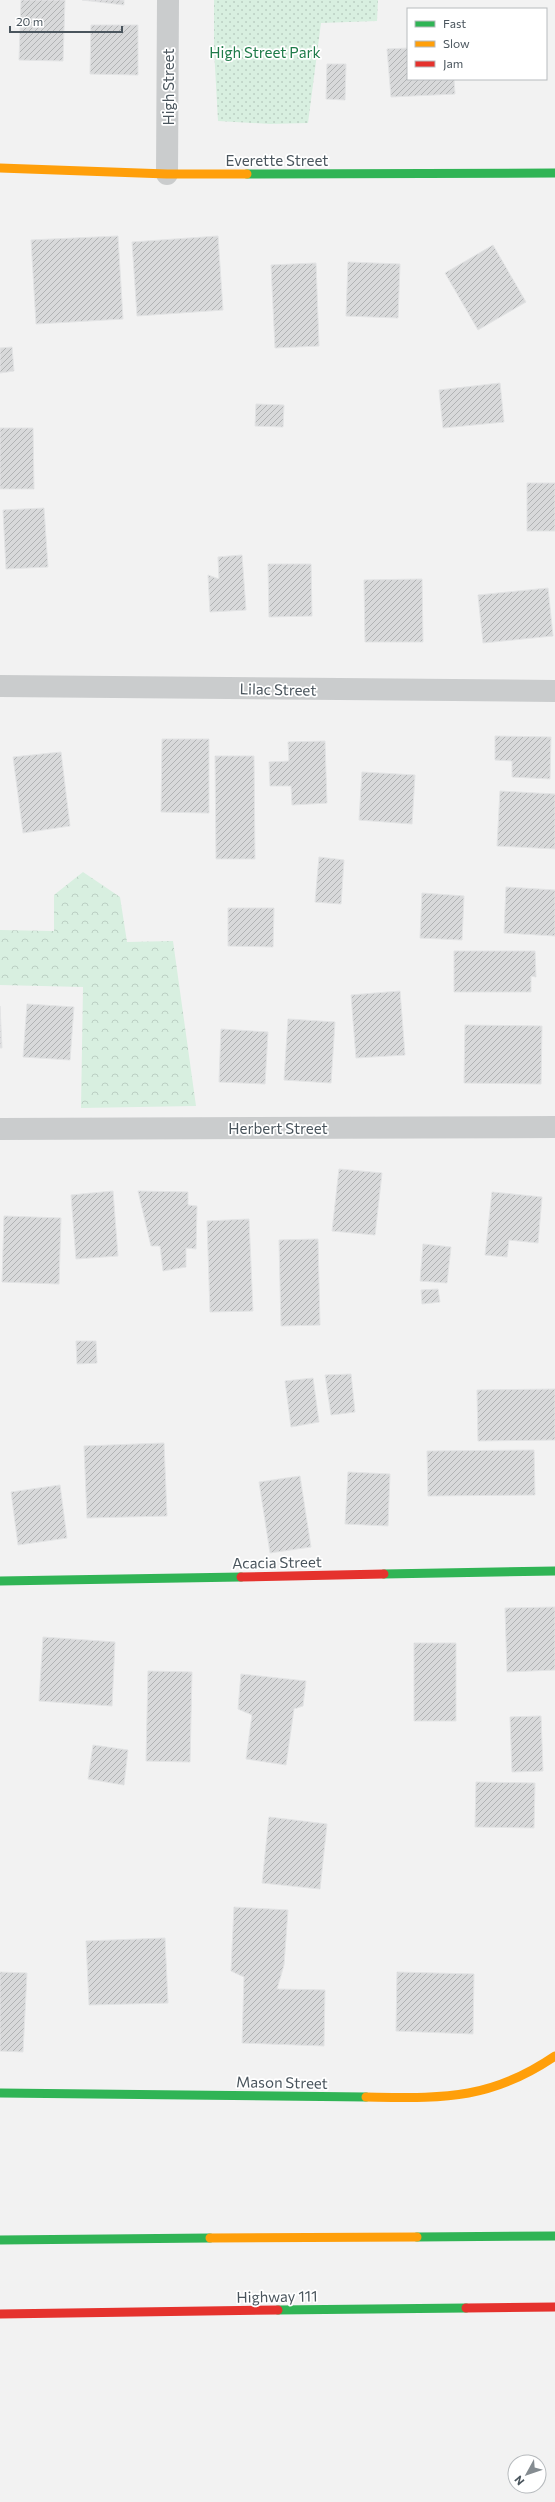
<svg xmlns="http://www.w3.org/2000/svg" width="555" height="2502" font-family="Commissioner,sans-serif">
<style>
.grass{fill:url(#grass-dots)}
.forest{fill:url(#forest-crowns)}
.building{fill:url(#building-hatch);stroke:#e3e4e5}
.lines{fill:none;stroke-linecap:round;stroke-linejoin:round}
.street{stroke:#cacccd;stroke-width:22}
.fast{stroke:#30b455;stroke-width:9}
.slow{stroke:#ff9f0a;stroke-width:9}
.jam{stroke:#e5322d;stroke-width:9}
.labels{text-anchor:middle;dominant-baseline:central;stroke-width:3.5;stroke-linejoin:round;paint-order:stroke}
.park-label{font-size:15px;fill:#1e7b49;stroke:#fff}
.street-label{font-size:15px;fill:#4a555d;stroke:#fff}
</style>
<defs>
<pattern id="grass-dots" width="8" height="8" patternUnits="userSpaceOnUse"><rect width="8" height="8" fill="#d8efe0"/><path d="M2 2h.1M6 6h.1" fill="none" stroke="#bbcfc3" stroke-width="1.8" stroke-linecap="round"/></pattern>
<pattern id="forest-crowns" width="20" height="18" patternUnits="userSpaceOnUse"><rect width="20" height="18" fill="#d8efe0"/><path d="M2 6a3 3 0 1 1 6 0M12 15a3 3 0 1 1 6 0" fill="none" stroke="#bbcfc3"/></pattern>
<pattern id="building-hatch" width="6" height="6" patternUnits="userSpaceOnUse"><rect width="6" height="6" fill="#d8d9da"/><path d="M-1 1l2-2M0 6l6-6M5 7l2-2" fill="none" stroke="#b1b3b4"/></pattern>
</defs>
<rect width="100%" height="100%" fill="#f2f2f2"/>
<!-- grass -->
<path class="grass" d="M214 0H378L377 21 321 23 308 123 270 124 218 121 214 49Z"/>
<!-- forest -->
<path class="forest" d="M83 872 120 897 127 942 173 941 196 1106 81 1108 83 987 0 985V930L54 931V895Z"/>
<!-- building -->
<path class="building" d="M21 0H65L63 61 19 60Z
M82 0H124V5Z
M91 25H138V75L90 74Z
M408 48V79H454L455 94 391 97 387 49Z
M327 64H346L345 100 326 99Z
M118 236 123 319 36 324 31 240Z
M218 236 223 310 137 316 132 242Z
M493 245 526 302 478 330 445 273Z
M348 262 400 264 398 318 346 316Z
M316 263 319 346 275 348 271 265Z
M12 347 14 371 0 373V348Z
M500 383 504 422 443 428 439 390Z
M256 404 284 405 283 427 255 426Z
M0 428H33L34 489H0Z
M527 483H555V531H527Z
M44 508 48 567 6 569 3 510Z
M242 555 246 610 210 612 208 575 219 579 218 557Z
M268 564H311L312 616 269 617Z
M422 579 423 642H365L364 580Z
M548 588 553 636 483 643 478 595Z
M495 736 551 737 550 779 512 777V761L495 760Z
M162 739H209V813L161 812Z
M325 741 327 803 292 805 291 786H270L269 762 289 761 288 742Z
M61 752 70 826 23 833 13 757Z
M215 756H254L255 859H216Z
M362 772 415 775 412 824 359 820Z
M500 791 555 794V849L497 846Z
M319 857 344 860 341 904 315 902Z
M506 887 555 890V936L504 933Z
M422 893 464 896 462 940 420 938Z
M228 908H274L273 947 228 946Z
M454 951H535L536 977 531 976V992H454Z
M400 991 405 1055 356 1058 351 995Z
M27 1004 74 1007 70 1060 23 1057Z
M0 1006 2 1048H0Z
M288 1019 335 1022 331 1083 284 1080Z
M465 1025 542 1026 541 1084 464 1083Z
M221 1029 268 1032 265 1084 219 1082Z
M339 1169 382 1173 375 1235 332 1231Z
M113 1191 118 1256 76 1259 71 1195Z
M138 1191 188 1192V1205L197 1206 196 1249 186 1248V1267L163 1271 160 1246H151Z
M492 1192 542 1197 538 1243 509 1240 507 1257 485 1255Z
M4 1216 61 1218 59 1284 2 1282Z
M249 1219 253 1311 210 1312 207 1221Z
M318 1239 320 1325 281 1326 279 1240Z
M423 1244 451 1247 447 1283 420 1281Z
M438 1289 440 1302 422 1304 421 1290Z
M76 1341H96L97 1363 77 1364Z
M351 1374 355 1412 331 1415 325 1375Z
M313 1378 319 1422 291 1427 285 1381Z
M555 1389V1440L478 1441 477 1390Z
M164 1443 167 1516 87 1518 84 1446Z
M534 1450 535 1495 428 1496 427 1451Z
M348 1472 390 1474 388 1526 345 1524Z
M300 1476 311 1547 270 1553 259 1482Z
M60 1485 67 1538 18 1545 11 1492Z
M555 1607V1670L507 1672 505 1608Z
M43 1637 115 1642 112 1706 39 1701Z
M414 1643H456V1721H414Z
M148 1671 192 1672 190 1762 146 1761Z
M241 1674 306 1681 303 1706 294 1709 286 1765 246 1759 252 1715 238 1709Z
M541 1716 543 1771 512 1772 510 1717Z
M93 1745 128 1750 124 1785 88 1779Z
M476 1782 535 1783 534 1828 475 1827Z
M269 1817 327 1824 320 1889 262 1883Z
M234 1907 288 1910 284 1965 277 1989 325 1990 324 2046 242 2043 244 1977 231 1971Z
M165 1938 168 2003 89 2005 86 1941Z
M0 1972 27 1973 23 2052 0 2051Z
M397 1972 474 1974 473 2034 396 2031Z"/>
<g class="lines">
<!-- street -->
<path class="street" d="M167 174 168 0
M0 686 555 691
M0 1129 555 1127"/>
<!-- fast -->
<path class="fast" d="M247 174 555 173
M384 1574 555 1571
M0 1581 241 1577
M0 2093 366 2097
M417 2237 555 2236
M0 2240 210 2238
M278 2310 466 2308"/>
<!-- slow -->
<path class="slow" d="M0 168 167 174H247
M366 2097C442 2098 489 2101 555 2056
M210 2238 417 2237"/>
<!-- jam -->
<path class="jam" d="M241 1577 384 1574
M466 2308 555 2307
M0 2314 278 2310"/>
</g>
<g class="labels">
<!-- park labels -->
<g class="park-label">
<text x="265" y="52">High Street Park</text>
</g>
<!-- street labels -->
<g class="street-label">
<text transform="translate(168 87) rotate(-90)">High Street</text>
<text x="277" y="160">Everette Street</text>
<text transform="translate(278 689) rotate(1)">Lilac Street</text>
<text x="278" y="1128">Herbert Street</text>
<text transform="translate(277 1562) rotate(-1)">Acacia Street</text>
<text transform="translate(282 2082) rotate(1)">Mason Street</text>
<text transform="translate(277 2296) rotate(-1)">Highway 111</text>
</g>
</g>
<!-- legend -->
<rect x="407" y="8" width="140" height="72" fill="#ffffff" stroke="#b7bbbe"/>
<rect x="415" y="21" width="20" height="6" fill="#30b455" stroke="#b7bbbe"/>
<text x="443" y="28" font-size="12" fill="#4a555d">Fast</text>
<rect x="415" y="41" width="20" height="6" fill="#ff9f0a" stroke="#b7bbbe"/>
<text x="443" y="48" font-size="12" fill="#4a555d">Slow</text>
<rect x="415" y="61" width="20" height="6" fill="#e5322d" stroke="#b7bbbe"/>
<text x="443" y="68" font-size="12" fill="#4a555d">Jam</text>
<!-- north arrow -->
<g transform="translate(527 2474) rotate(230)"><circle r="19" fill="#ffffff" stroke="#b7bbbe"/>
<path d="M0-3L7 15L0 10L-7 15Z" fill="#858c91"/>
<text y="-6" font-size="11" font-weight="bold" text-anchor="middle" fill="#4a555d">N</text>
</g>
<!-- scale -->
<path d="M10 26v6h112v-6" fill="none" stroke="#4a555d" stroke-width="2"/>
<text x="16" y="26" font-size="12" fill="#4a555d" stroke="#ffffff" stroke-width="3" paint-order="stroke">20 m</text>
</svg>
